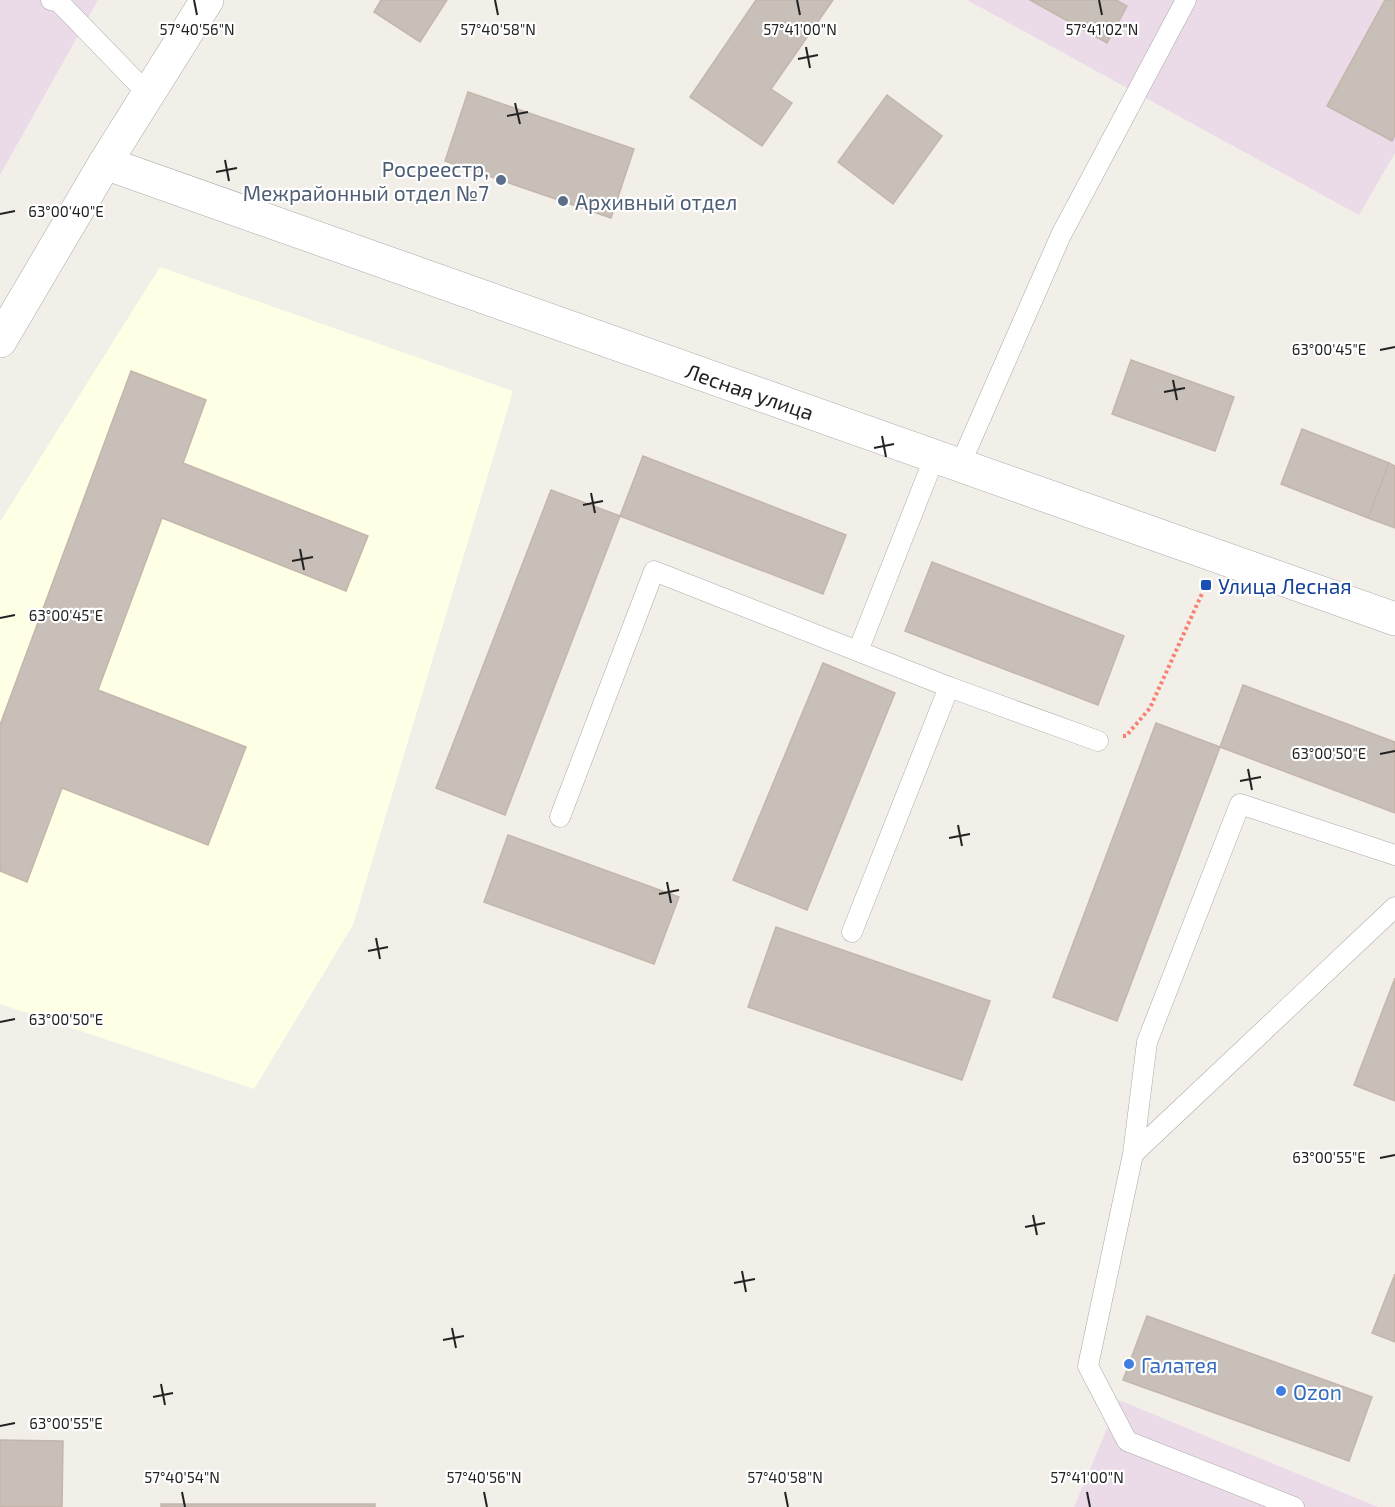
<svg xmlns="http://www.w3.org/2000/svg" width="1395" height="1507" font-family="'Exo 2',sans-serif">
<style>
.industrial{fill:#ebdbe8}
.education{fill:#ffffe5}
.building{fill:#c7bfb8;stroke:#c4b6ab;stroke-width:1.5}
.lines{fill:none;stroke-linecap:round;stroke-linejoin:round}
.service-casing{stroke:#a9a9a9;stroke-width:21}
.minor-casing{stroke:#a9a9a9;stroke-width:34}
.tertiary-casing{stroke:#a9a9a9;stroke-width:34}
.path{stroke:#fa8072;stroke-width:4;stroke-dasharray:3 3;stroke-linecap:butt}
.service{stroke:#fff;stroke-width:20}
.minor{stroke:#fff;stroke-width:33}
.tertiary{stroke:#fff;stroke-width:33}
.ticks{fill:none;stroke:#222;stroke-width:2}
.service-dot{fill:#5c6f8a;stroke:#fff;stroke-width:2}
.transit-dot{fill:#1a4fb4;stroke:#fff;stroke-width:2}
.shop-dot{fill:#3f7fe0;stroke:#fff;stroke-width:2}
.labels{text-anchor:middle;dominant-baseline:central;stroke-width:4.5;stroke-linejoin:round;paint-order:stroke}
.service-label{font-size:21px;fill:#4e5e75;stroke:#fff;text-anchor:end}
.street-label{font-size:21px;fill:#222;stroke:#fff}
.transit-label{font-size:21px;fill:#164399;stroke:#fff;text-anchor:start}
.shop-label{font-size:21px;fill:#366cbe;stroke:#fff;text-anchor:start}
.ticks-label{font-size:15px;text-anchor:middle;fill:#222;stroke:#fff;stroke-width:4.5;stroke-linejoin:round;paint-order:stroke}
</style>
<rect width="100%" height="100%" fill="#f2efe9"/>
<!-- industrial -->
<path class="industrial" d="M0 0H98L0 175Z
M967 0H1395V153L1359 215Z
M1119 1400 1378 1507H1074Z"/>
<!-- education -->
<path class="education" d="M160 267 513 391 353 925 254 1089 0 1004V522Z"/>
<!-- building -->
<path class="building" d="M381 0H447L420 42 374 12Z
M756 0H833L771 89 792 103 762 146 690 97Z
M1030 0H1116L1127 6 1107 43Z
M1385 0H1395V135L1392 141 1327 106Z
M468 92 634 149 611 218 445 161Z
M887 95 942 136 893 204 838 162Z
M1131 360 1234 397 1215 451 1112 414Z
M131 371 206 400 183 463 368 536 346 591 162 518 98 690 246 747 208 845 62 788 27 882 0 871V725Z
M1302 429 1389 463 1368 518 1281 484Z
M643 456 846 535 823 594 620 516Z
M1389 463 1395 466V528L1368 518Z
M551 490 620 516 505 815 436 788Z
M932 562 1124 636 1098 705 905 631Z
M823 663 895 693 807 910 733 880Z
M1243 685 1395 742V813L1220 747Z
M1156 723 1220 747 1117 1021 1053 997Z
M508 835 679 897 654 964 484 902Z
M776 927 990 1001 962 1080 748 1007Z
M1395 978V1101L1354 1085Z
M1395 1274V1342L1372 1333Z
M1147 1316 1372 1397 1349 1461 1123 1380Z
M0 1440 63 1441 62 1507H0Z
M161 1504H375V1507H161Z"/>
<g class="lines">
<!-- service casing -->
<g class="service-casing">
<path id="service" d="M51 0 59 2 148 94
M960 465 1061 235 1186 0
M858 651 935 456
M560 817 654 571 949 687 1098 741
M852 932 949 687
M1133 1154 1147 1042 1240 804 1395 855
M1294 1507 1127 1441 1088 1366 1133 1154 1395 907"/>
</g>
<!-- minor casing -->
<g class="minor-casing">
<path id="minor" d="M105 163 1395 619"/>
</g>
<!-- tertiary casing -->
<g class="tertiary-casing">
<path id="tertiary" d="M0 341 105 163 207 0"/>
</g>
<!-- path -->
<path class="path" d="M1123 736H1126L1150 708 1205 587"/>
<!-- service -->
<use href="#service" class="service"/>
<!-- minor -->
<use href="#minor" class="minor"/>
<!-- tertiary -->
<use href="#tertiary" class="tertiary"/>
</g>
<!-- ticks -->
<path class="ticks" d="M194 0 197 15M495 0 498 15M797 0 800 15M1099 0 1102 15M806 47 810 68M798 59 818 55M515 103 520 124M507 116 528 112M225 160 229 181M216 172 237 168M0 214 15 211M1380 350 1395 347M1173 380 1177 400M1164 392 1185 388M882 436 886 457M874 448 894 444M591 493 595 513M583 505 603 501M300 549 304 570M292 561 313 557M0 618 15 615M1380 754 1395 751M1248 769 1252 790M1240 781 1261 777M958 825 962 846M949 838 970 834M667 882 671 903M659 894 679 890M376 938 380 959M368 951 388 947M0 1022 15 1019M1380 1158 1395 1155M1033 1215 1037 1235M1025 1227 1045 1223M742 1271 746 1292M734 1283 755 1279M452 1328 456 1348M443 1340 464 1336M161 1384 165 1405M153 1397 173 1393M0 1426 15 1423M182 1492 185 1507M484 1492 487 1507M785 1492 788 1507M1087 1492 1090 1507"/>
<!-- markers -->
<g class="service-dot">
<circle cx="501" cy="180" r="6"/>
<circle cx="563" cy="201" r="6"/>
</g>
<rect class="transit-dot" x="1200" y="579" width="12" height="12" rx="3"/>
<g class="shop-dot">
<circle cx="1129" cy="1364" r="6"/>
<circle cx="1281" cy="1391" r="6"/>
</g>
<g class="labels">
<!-- service labels -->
<g class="service-label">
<text x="489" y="168">Росреестр,<tspan x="489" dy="24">Межрайонный отдел №7</tspan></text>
<text x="575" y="201" text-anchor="start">Архивный отдел</text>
</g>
<!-- street labels -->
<g class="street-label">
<text transform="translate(750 391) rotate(19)">Лесная улица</text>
</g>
<!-- transit labels -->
<g class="transit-label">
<text x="1218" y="585">Улица Лесная</text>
</g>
<!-- shop labels -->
<g class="shop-label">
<text x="1141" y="1364">Галатея</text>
<text x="1293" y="1391">Ozon</text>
</g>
</g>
<g class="ticks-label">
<text x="197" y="35">57°40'56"N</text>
<text x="498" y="35">57°40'58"N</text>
<text x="800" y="35">57°41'00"N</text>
<text x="1102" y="35">57°41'02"N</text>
<text x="66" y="217">63°00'40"E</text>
<text x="1329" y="355">63°00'45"E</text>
<text x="66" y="621">63°00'45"E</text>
<text x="1329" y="759">63°00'50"E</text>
<text x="66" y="1025">63°00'50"E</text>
<text x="1329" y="1163">63°00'55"E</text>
<text x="66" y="1429">63°00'55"E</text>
<text x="182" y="1483">57°40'54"N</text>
<text x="484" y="1483">57°40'56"N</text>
<text x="785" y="1483">57°40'58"N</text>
<text x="1087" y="1483">57°41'00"N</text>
</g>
</svg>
